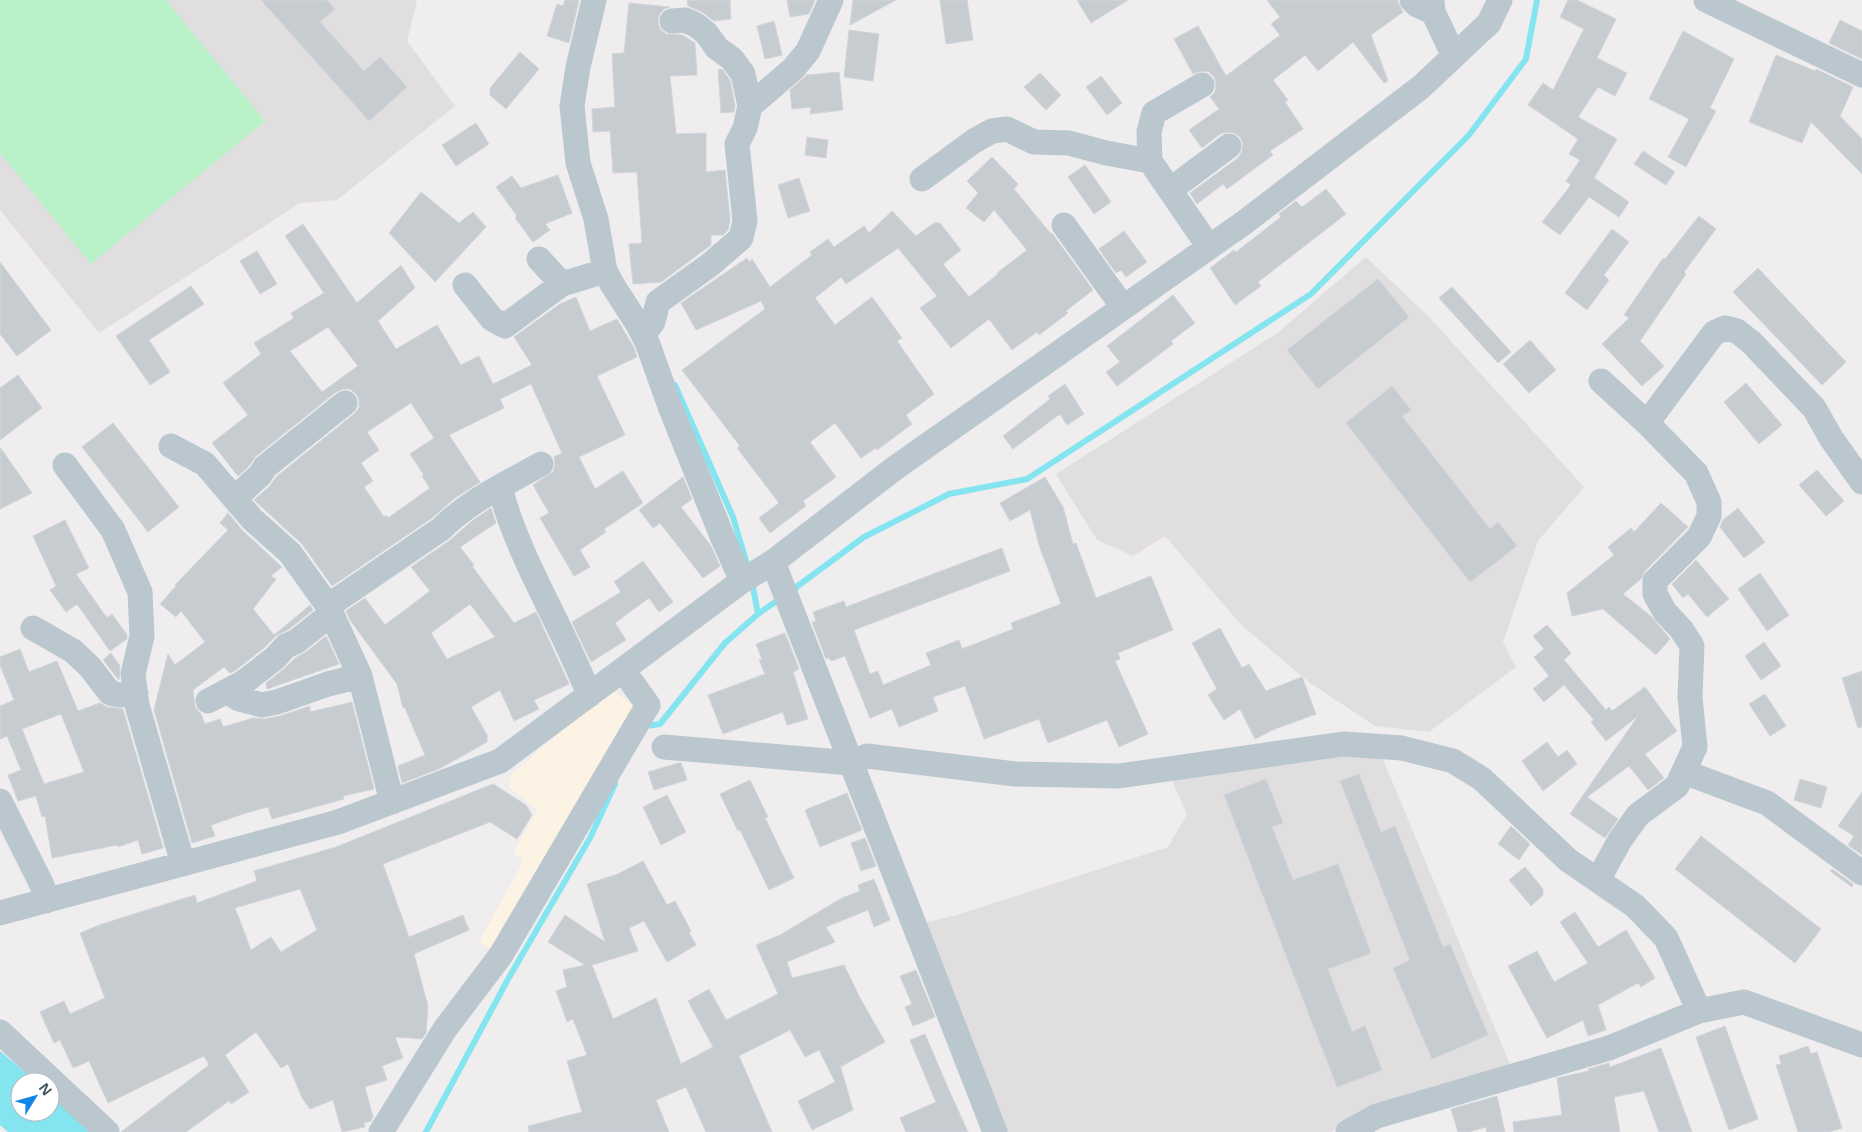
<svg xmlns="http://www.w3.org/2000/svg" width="1862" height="1132" font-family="'Noto Sans',sans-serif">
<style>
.commercial{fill:#fdf3e5}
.education{fill:#e1dee0}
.green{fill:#b9f1c8}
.water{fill:#84e5f0}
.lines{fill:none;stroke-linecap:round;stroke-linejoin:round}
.stream{stroke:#84e5f0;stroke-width:6}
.building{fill:#c7ccd1;stroke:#d1d5da;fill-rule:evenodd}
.minor{stroke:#bbc7ce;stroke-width:25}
</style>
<rect width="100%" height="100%" fill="#f0edee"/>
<!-- commercial -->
<path class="commercial" d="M609 689 638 708 497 951 479 942 524 860 513 852 538 810 510 788V776Z"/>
<!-- education -->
<path class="education" d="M0 0H417L407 41 455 106 337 200 300 203 99 333 0 210Z
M1366 257 1429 317 1584 487 1538 541 1503 642 1516 667 1429 732 1375 726 1310 683 1241 625 1165 536 1133 556 1097 540 1056 474 1276 334Z
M1339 752 1382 757 1512 1069 1374 1108 1331 1132H1005L924 923 957 915 1168 847 1187 814 1172 781Z"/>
<!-- green -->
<path class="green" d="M0 0H166L265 121 91 264 0 153Z"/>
<!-- water -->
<path class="water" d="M0 1051 37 1082H20V1112H50V1093L90 1132H8L0 1125Z"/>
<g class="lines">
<!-- stream -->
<path class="stream" d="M675 385 733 517 746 561
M752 582 758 614
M791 591 864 537 949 494 1027 479 1311 294 1469 135 1526 59 1537 0
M645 729 646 726 660 724 725 643 758 614 781 598
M426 1132 507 981 590 838 615 784"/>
</g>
<!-- building -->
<path class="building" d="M261 0H327L335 9 320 22 364 71 380 57 407 87 369 121Z
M565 0H579L569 43 547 36 557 4 563 6Z
M687 0H730L731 19 714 21 702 12 688 6Z
M787 0H815L809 14 790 17Z
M853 0H896L850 25Z
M940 0H967L973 40 946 44Z
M1077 0H1128L1091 23Z
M1267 0H1397L1403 12 1371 35 1388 81 1384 83 1353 42 1318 71 1305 55 1273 80 1288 100 1285 102 1303 129 1270 151 1273 155 1227 189 1223 184 1197 204 1190 193 1238 158 1242 151 1243 144 1240 137 1234 133 1228 132 1220 134 1202 148 1189 130 1219 109 1210 97 1215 92 1216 84 1214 77 1209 72 1201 71 1193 74 1174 39 1198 26 1226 76 1280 35 1271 24 1280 17Z
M1568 0H1577L1616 19 1597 58 1627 73 1615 96 1598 87 1578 117 1617 139 1594 178 1629 202 1619 217 1589 197 1560 235 1542 222 1571 185 1566 181 1580 160 1569 154 1578 139 1528 105 1543 83 1553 90 1584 29 1560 17Z
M629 3 670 7 664 9 659 15 658 23 660 29 666 34 682 35 695 43 697 75 670 76 676 134 706 133V172L725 170 730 220 728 230 723 235H711V245L661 282 633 284 629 244 642 243 637 172 613 173 610 131 593 132 592 109 615 107 612 54 624 53Z
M1840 20 1862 31V59L1829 43Z
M774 21 782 55 765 59 757 26Z
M849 30 879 34 873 81 844 77Z
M1683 31 1734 59 1710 108 1716 111 1686 167 1668 157 1689 119 1649 99Z
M520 52 539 69 506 109 490 95V88Z
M1776 55 1815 71 1816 69 1853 87 1840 116 1862 139V174L1811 122 1802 143 1749 122Z
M722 69 730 80 735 106 734 112 721 113 718 70Z
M839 72 843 110 810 114 811 107 792 109 790 90 808 74V75Z
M1040 73 1061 95 1046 110 1024 87Z
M1101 76 1122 103 1107 115 1086 87Z
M476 123 489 144 456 166 442 145Z
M807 137 828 140 826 158 805 155Z
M1643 151 1675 172 1666 185 1634 164Z
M992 157 1018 184 1014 189 1051 234 1052 233 1093 290 1066 311 1068 313 1039 335 1037 332 1012 350 989 319 951 348 920 308 937 296 898 248 846 284 841 277 815 298 835 325 872 297 902 338 897 341 934 394 906 415 912 424 877 450 876 448 861 458 835 423 810 442 836 477 803 501 806 506 770 533 759 518 779 503 737 448 740 446 682 370 765 309 761 301 696 330 681 303 747 258 749 262 752 259 770 287 812 255 810 252 828 239 834 247 864 226 869 233 892 211 916 236 934 223H940L961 250 943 264 969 297 998 274 997 273 1027 250 994 210 984 222 966 208 978 193 967 181Z
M1085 165 1111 202 1094 214 1068 177Z
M558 175 572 213 545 224 550 230 533 242 515 218 517 216 496 187 512 176 521 188Z
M799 178 810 211 788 218 778 185Z
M1326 189 1346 214 1258 282 1261 286 1235 305 1210 268 1234 250 1236 252 1281 217 1279 214 1296 201 1302 207Z
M421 192 459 223 473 212 486 227 435 282 389 233Z
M1699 216 1716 229 1684 272 1686 274 1640 341 1664 366 1642 386 1602 344 1629 318 1624 315 1663 258 1665 259Z
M303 224 357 303 401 265 415 288 378 321 396 349 437 325 461 365 479 356 493 384 532 365 514 337 560 304 576 297 590 331 617 319 634 348 637 357 597 376 625 435 579 457 595 489 623 471 643 503 604 529 606 532 580 550 590 567 574 576 540 518 549 513 533 485 553 472 555 465 554 457 562 453 531 384 500 399 504 408 449 435 480 482 455 498 432 518 332 586 302 544 254 500 270 486 276 477 354 414 359 408V400L356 394 350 389H343L336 392 256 456 249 466 238 476 212 443 248 415 223 383 261 354 254 343 294 318 291 313 324 293 285 236ZM328 327 358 366 322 392 290 351ZM411 403 434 438 410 454 424 475 422 476 430 488 388 518 386 515 384 517 364 487 373 481 361 463 379 450 367 432Z
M1612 229 1629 242 1604 275 1609 280 1587 310 1565 293Z
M1124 231 1147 262 1126 277 1121 270 1116 273 1099 249Z
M257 251 277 284 260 294 240 261Z
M0 262 51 330 17 356 0 334Z
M1758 268 1846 362 1822 385 1733 292Z
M1378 279 1409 317 1318 389 1287 350Z
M191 286 204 304 149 340 170 372 150 385 116 336Z
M1452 287 1511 352 1498 363 1439 298Z
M1173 295 1195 323 1171 341 1173 344 1117 386 1106 372 1120 362 1107 346Z
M1530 340 1556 370 1529 393 1503 364Z
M18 375 42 408 0 440V388Z
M1746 383 1782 425 1759 444 1724 402Z
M1065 384 1084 414 1067 425 1060 414 1013 449 1003 436 1050 399 1048 396Z
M1392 386 1411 410 1402 416 1490 529 1498 522 1517 546 1470 582 1346 423Z
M113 423 179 507 148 532 82 447Z
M0 447 32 493 0 509Z
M1817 470 1844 501 1826 516 1799 485Z
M683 477 692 499 681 507 711 546 720 566 703 578 660 523 653 528 639 510Z
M1045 477 1063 507 1073 544 1076 543 1096 598 1151 576 1173 630 1118 653 1120 659 1115 661 1148 734 1119 747 1107 720 1048 743 1039 719 984 739 965 686 933 697 938 711 899 727 892 709 870 718 845 656 831 661 829 658 826 659 812 622 816 621 813 612 844 601 846 607 1002 548 1010 571 854 630 870 674 878 671 883 685 931 665 926 653 959 640 962 649 1013 629 1011 623 1061 604 1039 545 1030 510 1010 521 1000 503Z
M1661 503 1688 527 1645 571 1642 578 1623 594 1652 617 1670 639 1656 655 1603 609 1572 616 1567 593 1614 555 1608 547 1631 528 1634 532Z
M491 508 496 523 460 547 474 565 472 566 514 623 536 612 569 684 534 700 539 709 514 721 500 690 471 707 487 735V742L441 768 402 783 398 766 425 755 405 708H403L397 684 350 620 346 611 365 598 385 625 430 591 411 567 449 541 472 521ZM470 604 495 637 447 659 431 633Z
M1738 508 1765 542 1744 558 1720 527 1723 520Z
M228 513 242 530 282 567 271 576 276 579 253 609 274 635 310 605 313 610 289 629 276 636 265 647 236 670 230 673 224 667 193 690 195 707 201 714 205 724 220 719 223 727 253 718 264 719 280 716 310 706V712L352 702 374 789 343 796 344 799 272 819 268 807 246 813 211 825 215 836 192 843 154 710 168 654 175 665 205 642 181 611 176 617 160 604 176 586 175 585 228 530 220 523Z
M65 520 89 568 76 574 107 618 112 614 127 635V639L110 651 77 604 66 612 50 590 56 586 33 536Z
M1696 560 1729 599 1707 617 1688 594 1683 598 1672 584Z
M643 561 673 602 659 612 649 598 615 623 626 640 591 662 572 622 621 592 614 582Z
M1760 573 1789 615 1767 631 1738 589Z
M1547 625 1571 653 1564 660 1606 710 1609 707 1612 711 1645 687 1677 731 1645 754 1664 778 1648 790 1629 766 1587 797 1618 819 1605 838 1570 814 1638 716 1606 741 1591 722 1594 720 1564 685 1544 702 1533 689 1549 676 1534 657 1544 649 1533 636Z
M1220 628 1242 668 1249 664 1266 691 1302 677 1316 714 1275 729 1255 739 1240 709 1224 720 1208 695 1217 689 1192 643Z
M785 633 799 669 793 672 808 719 787 725 783 712 723 734 708 695 765 674 759 660 762 659 756 644Z
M326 636 339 664 267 689 266 683 284 669 295 658 306 652Z
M1764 642 1781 666 1761 680 1745 656Z
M20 649 29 672 57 661 78 711 100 703 107 707 123 709 163 848 142 854 138 840 118 847 117 845 52 858 45 816 42 817 36 796 18 801 8 775 21 770 7 736 0 739V706L14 700 0 665V657ZM61 714 84 772 44 784 22 729Z
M111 653 120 666 119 680 103 660Z
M1862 671V727L1858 728 1842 678Z
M1765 694 1786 726 1770 736 1749 704Z
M1547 742 1558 757 1567 750 1577 764 1543 791 1522 761Z
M678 763H681L687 780 654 790 648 772Z
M1359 774 1381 832 1395 826 1443 947 1450 944 1488 1035 1432 1059 1393 968 1410 960 1340 781Z
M1266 779 1283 823 1272 827 1293 880 1338 864 1371 953 1328 969 1352 1032 1365 1026 1382 1070 1337 1087 1224 795Z
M1800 779 1827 787 1821 808 1794 800Z
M750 780 768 817 765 818 794 878 769 890 740 830 738 831 720 794Z
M493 784 526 805 532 815 517 839 490 822 383 864 409 937 463 915 469 930 414 954 428 1006 426 1033 422 1039 395 1037 403 1058 382 1066 387 1080 365 1087 373 1117 371 1121 364 1123 365 1127 342 1132 333 1100 310 1109 302 1098 288 1064 281 1068 256 1032 225 1055 249 1092 231 1104 229 1101 186 1132H121L209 1065 204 1056 108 1103 89 1061 73 1068 60 1040 54 1043 40 1012 64 1001 70 1014 105 998 80 933 102 924 195 895 197 903 257 881 254 871 336 847ZM300 889 317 930 281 952 271 937 251 950 235 908Z
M1862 792V855L1848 845 1854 836 1838 826Z
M847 793 862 830 820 847 805 810Z
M667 795 686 832 661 845 643 807Z
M1511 826 1530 844 1519 860 1498 844Z
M1701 836 1821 929 1795 963 1675 869Z
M865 838 876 866 861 871 851 843Z
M643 861 667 905 675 901 691 931 689 933 696 945 667 962 644 921 629 928 638 951 592 965 613 1019 656 998 681 1064 713 1047 688 1001 709 989 726 1020 778 994 756 945 780 935 842 898 860 891 858 885 874 879 890 920 874 927 868 910 826 927 835 942 787 962 792 978 844 965 859 996 885 1042 842 1066 840 1065 853 1110 812 1130 798 1101 835 1082 819 1050 805 1057 790 1030 739 1056 772 1132H706L686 1087 656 1100 669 1132H529L528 1126 582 1112 567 1061 587 1055 573 1019 567 1022 556 991 567 987 563 970 585 965 548 942 565 915 605 942 587 884 618 874Z
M1525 867 1543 889V895L1531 906 1509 880Z
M1832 869 1853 884 1852 887 1830 871Z
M1575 912 1598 947 1626 930 1655 978 1641 987 1638 983 1598 1005 1606 1030 1588 1036 1583 1020 1547 1038 1508 966 1537 951 1554 982 1588 963 1560 922Z
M916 970 935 1017 913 1026 905 1007 912 1004 900 976Z
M1725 1026 1758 1119 1729 1130 1696 1037Z
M925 1034 948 1088 968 1132H906L900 1118 936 1102 910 1040Z
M1808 1046 1811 1054 1817 1052 1842 1128 1829 1132H1798L1776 1065 1781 1064 1779 1056Z
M1661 1048 1692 1132H1659L1644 1091 1614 1097 1620 1132H1514L1513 1122 1562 1115 1557 1078 1589 1071 1588 1069 1609 1063 1610 1067Z
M1497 1096 1505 1132H1487L1486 1127 1469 1132H1458L1451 1109Z"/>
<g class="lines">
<!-- minor -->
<path class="minor" d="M594 0 578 67 572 106 578 163 596 219 605 271 612 284 637 323 647 342 671 409 722 536 742 581
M1412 0 1417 5 1433 12
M1432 0 1433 12 1454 56
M1706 0 1862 75
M750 106 793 69 808 51 831 0
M1150 161 1149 132 1154 113 1202 85
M922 179 974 141 992 131 1007 129 1034 142 1069 143 1106 153 1150 161 1209 247
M1170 190 1229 146
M1064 225 1123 307
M539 259 562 284
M465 285 492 319 505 326 562 284 605 271
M643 335 653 322 658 302 711 264 741 238 745 221 737 144 745 128 750 106 743 74 732 59 717 48 706 33 696 25 685 20 672 21
M1647 423 1714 333 1725 328 1737 331 1751 342 1814 408 1831 438 1862 482
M171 446 205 464 252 519 290 553 328 606 360 676 392 802
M65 465 113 530 140 592 142 636 133 674 137 705 183 864
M500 488C519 560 563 626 589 695
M235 498 260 475 265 467 345 403
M773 562 995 1132
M328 606 441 529C470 500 506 484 541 464
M33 628 73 651 90 667 110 693 119 695 136 694
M227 691 239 699 262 705 277 702 328 684 360 676
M208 701 244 682 275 658 286 646 297 641 332 613
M664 747 851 763 867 756 1015 774 1119 776 1343 744 1402 748 1453 761 1482 779 1568 860 1635 906 1666 938 1699 1011
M1684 772 1767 803 1862 873
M0 801 42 885 46 901
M1598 880 1620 840 1638 815 1677 786 1695 747 1690 697 1692 646 1681 629 1665 612 1655 594V581L1699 537 1709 516V502L1696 473 1647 423 1601 381
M0 913 338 822 500 761 742 581 773 562 895 468 1245 222 1421 87 1489 23 1500 0
M0 1032 107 1132
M381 1132 445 1029 501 955 648 705 623 670
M1348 1132 1377 1116 1609 1048 1699 1011 1744 1002 1862 1045"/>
</g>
<!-- north arrow -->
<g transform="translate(35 1097) rotate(53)"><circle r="24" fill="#ffffff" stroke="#b5bbbe"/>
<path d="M0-4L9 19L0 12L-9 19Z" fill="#1186e7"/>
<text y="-8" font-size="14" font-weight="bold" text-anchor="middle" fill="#45545c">N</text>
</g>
</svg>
